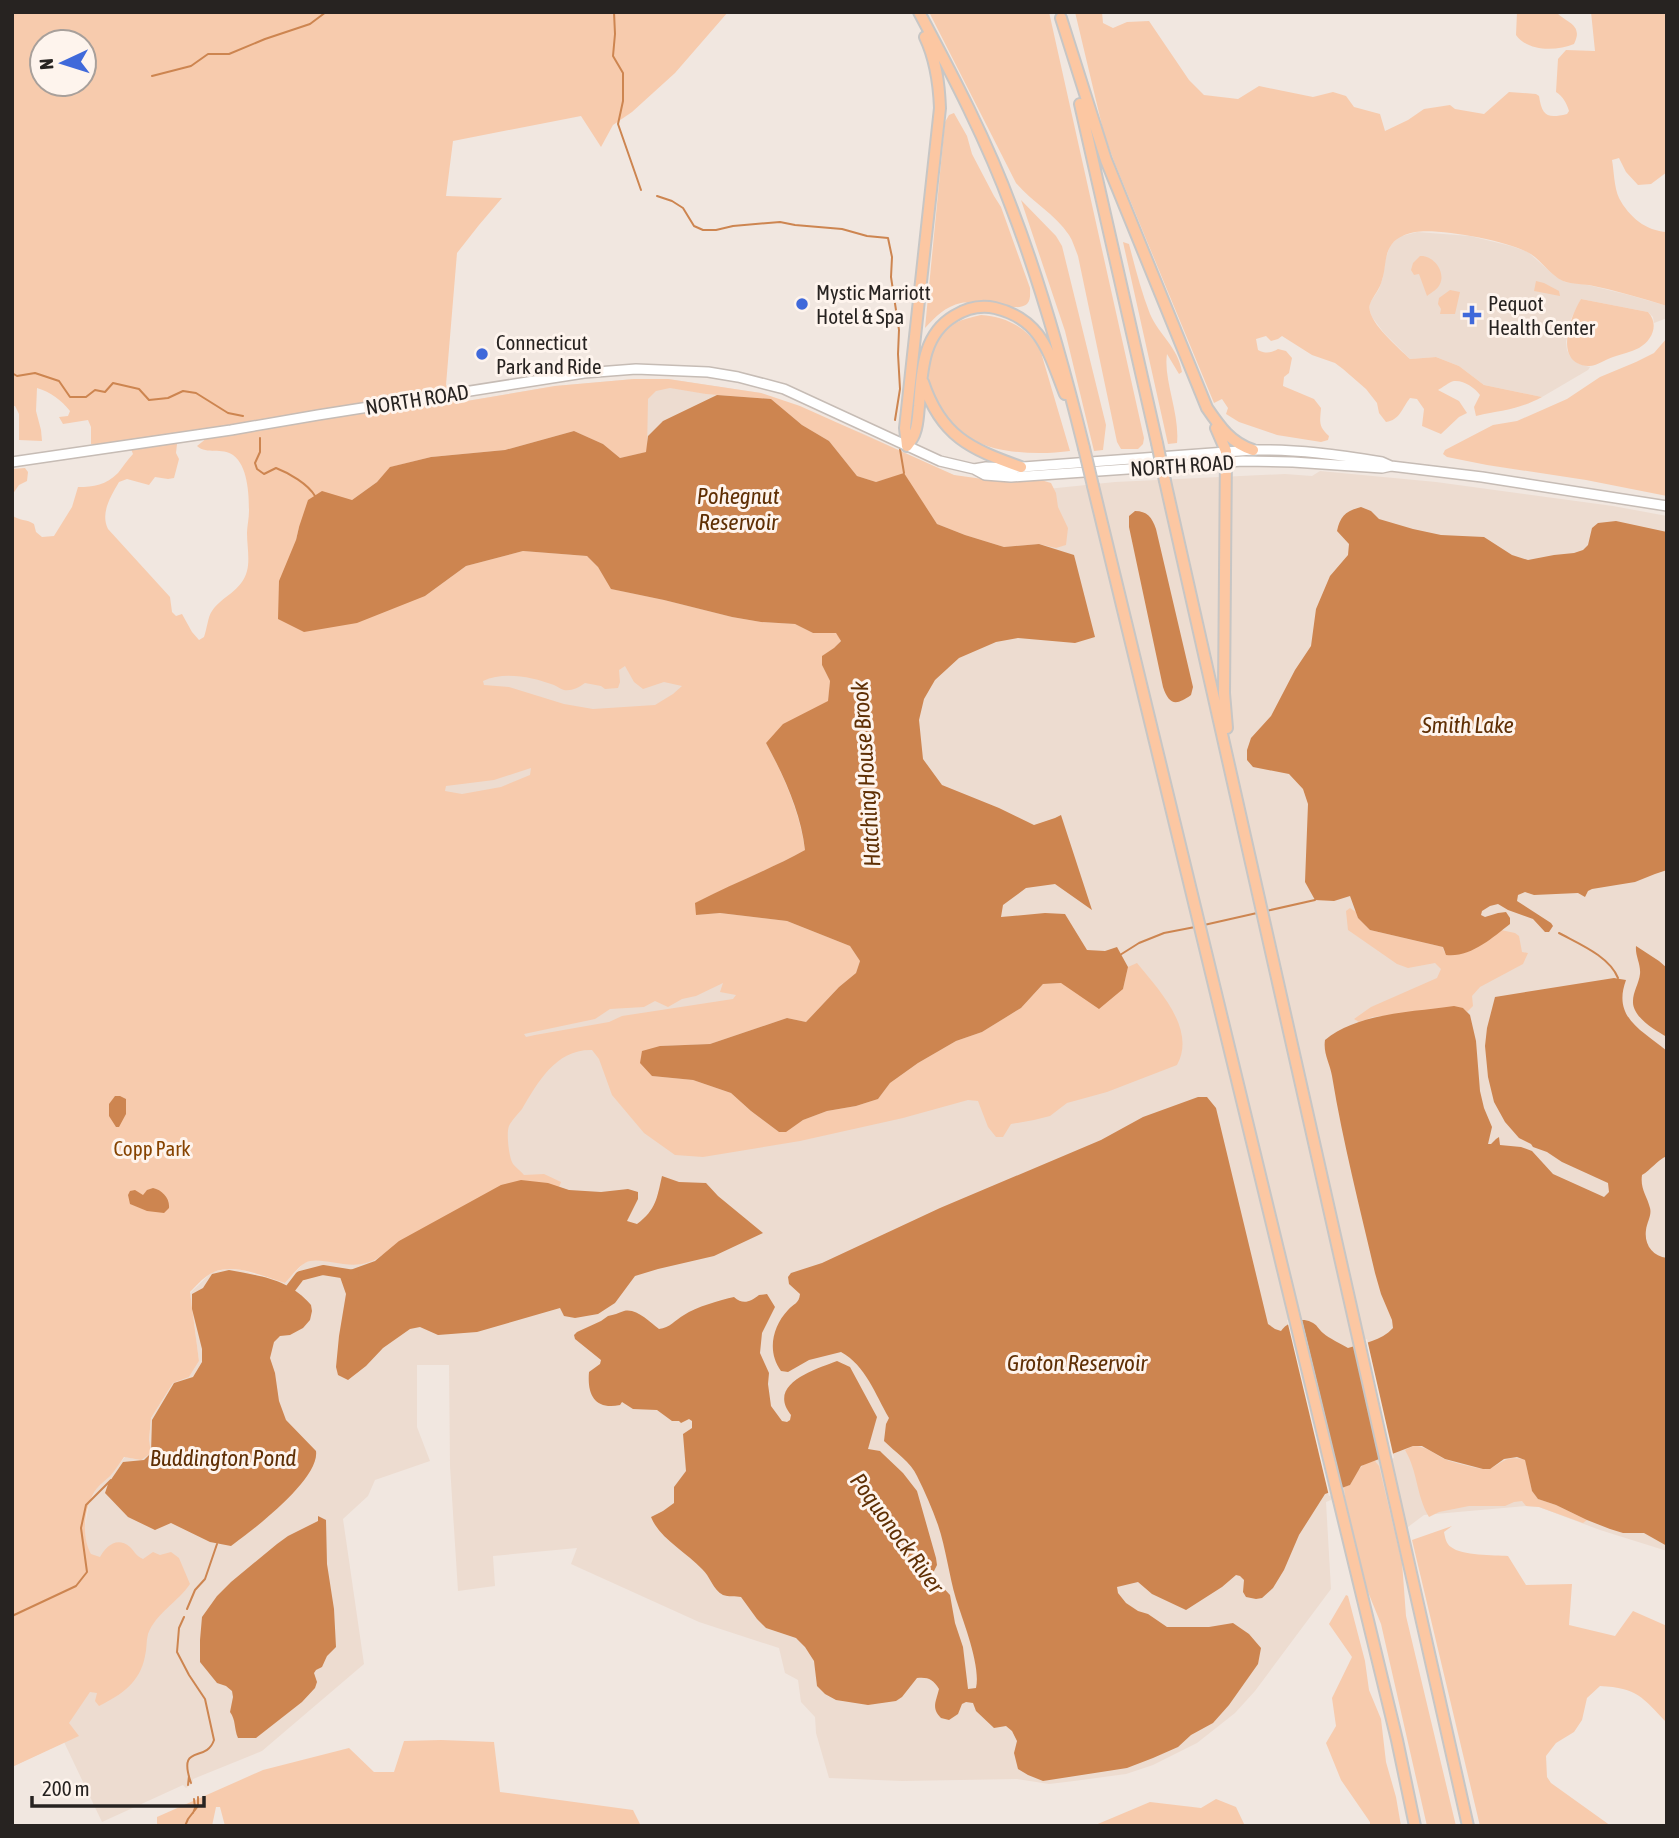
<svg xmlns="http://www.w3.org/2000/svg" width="1679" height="1838" font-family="'Asap Condensed',sans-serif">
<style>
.built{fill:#eddcd0}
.green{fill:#f7cbad;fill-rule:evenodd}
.water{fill:#cd8550}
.pier{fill:#f1e7e0}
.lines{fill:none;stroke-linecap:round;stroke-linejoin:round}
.stream{stroke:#cd8550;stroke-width:2}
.river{stroke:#cd8550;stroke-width:10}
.secondary-casing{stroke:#c6bcb5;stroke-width:12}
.motorway-casing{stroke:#c7c6c5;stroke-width:14}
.secondary{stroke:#fff;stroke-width:9}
.motorway{stroke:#fcc7a2;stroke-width:10}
.motorway-bridge-casing{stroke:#c7c6c5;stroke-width:14;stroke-linecap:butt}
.motorway-bridge{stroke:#fcc7a2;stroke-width:10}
.poi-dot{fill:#4069da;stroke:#fef4ed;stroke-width:2.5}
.labels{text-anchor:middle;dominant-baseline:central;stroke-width:6;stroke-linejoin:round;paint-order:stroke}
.poi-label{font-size:21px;fill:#272321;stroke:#fef4ed;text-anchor:start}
.street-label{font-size:21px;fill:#272321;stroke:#fef4ed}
.park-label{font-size:21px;fill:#864300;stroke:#fef4ed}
.water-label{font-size:23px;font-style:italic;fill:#5f2f04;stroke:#fef4ed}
</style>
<rect width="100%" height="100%" fill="#f1e7e0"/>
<!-- built -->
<path class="built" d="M1417 232 1470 236 1511 246 1528 252 1555 276 1565 282 1588 285 1629 295 1667 306V318L1654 323 1653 317 1648 312 1581 299 1571 319 1566 342 1567 350 1570 356 1579 364 1590 367 1588 370 1542 397 1484 385 1459 366 1436 357 1410 359 1384 333 1372 317 1370 311V303L1379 289 1383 277 1385 261 1390 246 1398 237Z
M634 379H668L761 393 864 434 944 471 964 479 1047 489 1115 482 1285 474 1312 476 1320 471 1436 482 1613 506 1667 516V1551L1600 1530 1539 1507 1526 1506 1424 1515 1368 1557 1345 1494 1326 1502 1331 1589 1255 1691 1235 1713 1197 1743 1153 1765 1126 1774 1074 1781 1049 1784 1017 1779 902 1781 829 1778 816 1733 815 1717 801 1702 798 1680 785 1673 779 1648 699 1622 571 1564 577 1548 493 1556 495 1586 458 1591 450 1466 449 1365H417V1427L430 1461 375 1480 368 1496 343 1519 364 1664 262 1751 193 1779 192 1784 186 1788 183 1785 102 1822 64 1742 12 1767 91 1555 86 1546 84 1531 89 1504 96 1489 112 1473 125 1457 141 1460 149 1440 151 1418 173 1383 189 1377 199 1361 190 1293 212 1272 227 1269 241 1270 285 1283 304 1263 312 1260 352 996 455 403 555 386Z"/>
<!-- green -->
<path class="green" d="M12 12H728L675 73 632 112 613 125 601 147 581 116 453 141 446 196 502 198 479 225 457 253 446 385 455 403 555 386 634 379H668L761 393 800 406 954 475 990 480H1041L1051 483 1056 493 1058 507 1068 528 1066 545 1056 548 1039 544 1004 547 965 535 937 524 904 474 876 482 857 476 829 441 802 425 771 399 706 394 670 388 656 391 648 399 647 452 620 458 603 444 574 431 505 450 431 457 391 467 377 482 352 500 299 527 296 540 425 596 466 566 523 551 587 556 598 567 612 589 664 600 732 617 761 622 795 624 813 633H836L841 640 822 665 830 681 828 702 804 714 766 743C784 776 800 813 805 850 769 870 732 884 696 903V915L720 913 787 921 850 946 860 961 856 973 839 987 806 1022 787 1018 710 1044 660 1046 652 1076 693 1080 731 1093 751 1111 779 1132 786 1131 803 1120 827 1111 856 1106 878 1099 890 1083 918 1063 956 1041 982 1032 1021 1008 1043 984 1061 983 1123 989 1128 967 1137 963C1158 989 1197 1029 1177 1065L1107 1092 1067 1103 1050 1116 1034 1120 1011 1124 1003 1137H996L988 1127 978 1101 968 1100 903 1118 800 1141 703 1157 675 1155 644 1133 612 1095 599 1059 592 1050C556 1049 538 1082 522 1109 518 1114 511 1121 509 1126 506 1133 509 1158 513 1164 516 1168 521 1171 524 1175L544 1174 561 1182 558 1190 382 1255C355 1277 322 1253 305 1263 298 1267 291 1277 285 1283 264 1277 232 1261 210 1274 203 1278 196 1286 190 1292L199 1361 189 1377 173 1383 151 1418 149 1440 151 1453 141 1460 124 1457C120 1463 116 1469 111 1475 106 1480 99 1485 95 1491 84 1508 81 1536 91 1554L100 1557C106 1546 117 1536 130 1547 135 1552 136 1556 143 1559L153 1552 160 1555 171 1552 179 1558 190 1584C178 1602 156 1613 148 1634 146 1641 147 1649 145 1656 140 1683 121 1695 99 1706L95 1701 97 1693 90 1692 69 1723 79 1736 12 1767V515C19 521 27 519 34 524L36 532 42 537 54 536 72 507 78 487C94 487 106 485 118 473 123 467 127 460 133 454L131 449 91 444V427L88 420 63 424 59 417 68 416 70 411C61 400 51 392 37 388L36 411 41 430 42 441 19 440V414L15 406H12ZM42 42H84V84H42ZM207 438 197 446C207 455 222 447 233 455 248 466 249 495 249 511 249 519 247 526 247 533 247 545 250 560 247 571 242 591 222 596 212 611 208 616 207 629 204 637L199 640 192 632 182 614 176 616 172 612 170 597 108 529C100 513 111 496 119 482L127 479 149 485 155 477 168 479 174 478 179 459 176 453 177 444 181 441ZM625 666 634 682 643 689 664 682 682 686 673 694 655 705 593 709 564 704 509 687 484 685 483 681C504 671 532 677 554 685 554 685 563 690 564 690 572 691 578 688 585 683L601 686 605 689 618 688 620 682 619 670ZM531 768 530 775 501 787 462 794 445 791 446 786 494 780ZM723 983 720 992 736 995 733 999 622 1016 609 1022 535 1035 526 1037 524 1034 595 1019 610 1009 644 1007 655 1001 668 1007 682 999 696 996Z
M929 12H1049L1144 438 1143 444 1138 449H1121L1117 442 1078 256C1075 249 1073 241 1069 235 1055 214 1032 202 1016 183Z
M1075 12H1102L1103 23 1113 28 1127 22 1149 21 1189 80 1204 95 1238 99 1259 86 1313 97 1333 92 1346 96 1354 107 1380 114 1385 131 1408 120 1424 109 1450 105 1455 109 1484 114 1509 92 1536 94 1539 96C1542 116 1547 119 1567 114L1569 111C1567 104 1563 96 1556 92L1558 59 1566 50 1595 51 1591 12H1667V172L1651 184 1638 185 1626 172 1619 158 1612 160C1614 171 1614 187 1619 198 1629 217 1646 231 1667 232V306C1641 298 1615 290 1589 285 1580 284 1571 284 1563 281 1548 274 1540 257 1525 251 1503 240 1438 228 1415 232 1406 234 1397 237 1392 244 1384 254 1386 269 1382 280 1380 289 1373 296 1370 304 1365 320 1399 348 1410 359L1436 357 1459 366 1484 385 1542 397C1518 410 1502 410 1476 416L1474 407 1480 395C1475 388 1464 380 1454 381 1449 382 1442 388 1438 390L1459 401 1467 413 1459 417 1441 434 1422 426 1424 409 1417 399 1410 398C1402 408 1400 420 1386 422L1379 413 1377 403 1366 389 1343 369 1335 363 1312 355 1282 336 1278 339 1271 341 1266 336 1256 339 1258 350C1266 354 1271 353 1278 349L1286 351 1292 358 1289 373 1284 377 1283 386 1314 399 1321 408C1320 422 1318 426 1329 436L1328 440 1321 442 1277 435 1239 422 1226 414 1228 408 1222 399 1214 403 1115 164 1104 134Z
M1517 12H1556C1566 23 1584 24 1574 44 1557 51 1528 52 1516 35Z
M954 113 967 136 972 154 994 196 1001 207 1030 288C1030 293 1031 300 1027 304 1018 313 975 300 961 303 946 306 935 317 925 328L945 122 949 115Z
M1021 200 1056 236 1062 246 1106 425 1103 450 1094 451 1065 331Z
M1123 242 1129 244C1135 267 1141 291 1150 314 1159 335 1178 347 1182 372L1179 374 1167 354C1163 379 1180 414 1177 443L1168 444Z
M1420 256C1433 255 1446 271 1440 284 1438 289 1432 292 1427 296L1419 274 1414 275 1411 270 1413 263Z
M1536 281 1544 283 1559 291 1560 296 1534 291Z
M1450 290 1460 292 1455 314H1440L1441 309 1438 304 1439 298Z
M1581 299 1648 312C1659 324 1653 340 1639 348 1631 352 1621 354 1613 357 1606 359 1595 367 1588 366 1553 363 1570 317 1581 299Z
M981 315C1007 317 1026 327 1040 349L1070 451C1042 455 1000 454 975 441 948 427 924 393 928 362 929 353 935 345 940 338 944 332 949 326 955 323 963 319 973 317 981 315Z
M1667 338V496L1586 480 1487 465 1447 457 1443 454 1445 450 1493 425 1517 421 1567 399 1600 377 1636 362 1654 353Z
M25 468 28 472 27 481 19 485 12 495V469Z
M1350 908 1356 912 1358 918 1370 930 1443 947 1444 952 1481 945 1501 930 1515 933 1519 936 1522 952 1528 953 1523 964 1480 987 1472 996 1473 1006 1467 1012 1463 1008 1373 1017 1359 1022 1354 1019 1371 1007 1437 978 1441 969 1435 963 1408 968 1397 964 1348 930 1346 911Z
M1413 1446C1426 1446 1433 1453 1444 1459 1455 1463 1471 1467 1483 1469 1498 1471 1501 1453 1525 1460L1532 1491 1538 1499 1556 1505 1587 1520 1583 1523 1539 1507 1526 1506 1522 1501 1514 1502 1505 1506H1469L1439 1512 1429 1517C1416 1495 1418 1472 1405 1450Z
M1375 1461 1379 1466 1402 1562 1406 1616 1456 1826H1427L1381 1624 1366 1587 1345 1498 1344 1487 1350 1485C1357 1473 1360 1462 1375 1461Z
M1452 1526 1444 1532C1445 1537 1446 1544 1451 1547 1462 1556 1494 1555 1508 1556L1526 1585 1572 1584 1569 1625 1615 1636 1633 1611 1667 1626V1723C1642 1697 1638 1688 1600 1686L1587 1698 1582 1720 1574 1732 1556 1743 1546 1756 1547 1777 1551 1783 1611 1826H1480L1412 1540Z
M1346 1595 1348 1596 1365 1661 1369 1690 1381 1719 1386 1762 1396 1797 1401 1826H1370V1822L1341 1780 1326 1743 1336 1726 1332 1698 1352 1657 1329 1624Z
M441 1740 494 1742 500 1792 633 1810 641 1826H225L220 1807H216L212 1826H158L157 1823V1817L263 1770 349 1748 374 1772H394L404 1741Z
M1216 1799 1236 1807 1245 1826H1093L1150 1802 1201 1808Z"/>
<!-- water -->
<path class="water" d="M717 395 771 399 802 425 829 441 857 476 876 482 904 473 937 524 965 535 1004 547 1039 544 1074 555 1095 637 1075 643 1018 638 996 642 959 658 935 680 924 699 919 720 923 759 942 785 999 808 1034 825 1055 818 1061 815 1092 910 1055 884 1026 888 1003 905 1001 917 1045 913 1065 914 1087 950 1105 951 1117 947 1128 967 1123 989 1099 1009 1061 983 1043 984 1021 1008 982 1032 956 1041 918 1063 890 1083 878 1099 856 1106 827 1111 803 1120 786 1132H779L751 1111 731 1093 693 1080 652 1076 640 1063 642 1051 660 1046 710 1044 787 1018 806 1022 839 987 856 973 860 961 850 946 787 921 720 913 696 915 695 903C731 884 769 870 805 850 801 813 784 776 766 743L783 724 828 701 830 681 822 665V656L834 648 841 641 836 633H813L795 624 761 622 732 617 664 600 611 589 598 567 587 556 523 551 466 566 425 596 357 623 304 632 278 619 279 581 296 540 299 527 308 500 322 491 352 500 377 482 390 467 431 457 505 450 574 431 603 444 620 458 646 452 648 436 663 421Z
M1361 507 1371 511 1379 519 1413 529 1441 535 1484 537 1512 555 1528 560 1554 555 1574 553 1583 550 1588 545 1592 528 1598 523 1616 521 1667 532V870L1655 874 1635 882 1592 889 1588 891 1585 897 1578 893 1534 895 1525 892 1518 895 1517 901 1551 923 1553 926 1549 932H1545L1533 919 1508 910 1498 904 1490 906 1482 911 1481 915 1485 917 1498 913 1506 912 1510 918V924C1492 938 1470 958 1446 955L1443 947 1370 930 1358 918 1350 896 1334 901 1315 900 1305 882 1308 804 1303 789 1289 774 1253 767 1247 760V750L1251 738 1271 716 1295 670 1311 646 1316 609 1330 576 1348 555 1349 544 1337 531C1340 516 1346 511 1361 507Z
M1135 511C1147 511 1152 517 1156 529L1193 687 1191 695C1176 706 1169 705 1163 687L1129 527V516Z
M1636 946 1659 961 1667 968V1037C1655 1030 1632 1017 1633 1001 1633 992 1639 983 1640 974 1641 964 1635 956 1636 946Z
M1614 978 1626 980C1612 1018 1642 1030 1667 1051V1156C1657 1160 1651 1170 1642 1175 1640 1189 1647 1196 1650 1208 1652 1215 1647 1222 1646 1230 1644 1244 1652 1256 1667 1258V1546L1644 1533H1623L1610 1529 1587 1520 1556 1505 1538 1499 1532 1491 1525 1460 1517 1457 1504 1459 1490 1469H1483L1445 1459 1422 1446H1413L1361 1466 1350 1485 1325 1494 1299 1535 1284 1570 1273 1588 1262 1598 1256 1599 1246 1597 1243 1592 1244 1580 1240 1576 1236 1575 1222 1587 1186 1610 1152 1594 1138 1582 1117 1587 1118 1593 1126 1603 1138 1611 1148 1614 1167 1627H1209L1233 1623 1249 1634 1261 1648 1258 1664 1229 1705 1213 1723 1191 1735 1178 1747 1153 1758 1127 1768 1043 1781 1028 1775 1018 1769 1014 1753 1017 1741 1012 1731 1006 1726 994 1728 976 1711 973 1703 966 1702 962 1704 958 1714 949 1720 941 1718C931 1708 936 1702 939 1689 933 1679 928 1677 917 1678L902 1697 896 1701 868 1705 836 1700 825 1694 817 1686 814 1661 805 1647 796 1638 766 1628 757 1619 741 1597C736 1596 728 1597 723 1595 713 1590 710 1576 702 1569 686 1552 659 1538 651 1517L663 1511 674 1503V1487L686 1471 683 1434 692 1428V1421L689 1419 681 1423 679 1421H672L657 1410 633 1409 622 1402 620 1405C595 1410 587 1395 589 1372L600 1364 601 1360 575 1339 574 1335 577 1332 601 1321 608 1316C614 1315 618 1313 624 1311 637 1308 649 1322 659 1329 670 1328 675 1320 684 1315 696 1307 720 1300 734 1297 743 1305 750 1302 759 1295L767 1294 775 1307 762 1333 760 1353 769 1373 768 1384 771 1406 782 1421 787 1422 790 1420 791 1415C766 1384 816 1369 837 1361L850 1367 877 1417 868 1449 880 1451 883 1454 903 1473 917 1491 936 1558 937 1565 932 1575 933 1578 938 1582 950 1595 955 1623 963 1647 968 1689 976 1688C981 1666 963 1621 956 1599 949 1575 946 1549 938 1525 932 1508 925 1492 917 1476 911 1462 895 1452 884 1441L886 1424 889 1418C875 1394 866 1366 841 1352L809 1360 788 1372 781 1371C767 1352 772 1327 788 1310 794 1303 799 1304 800 1294L789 1284 788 1277 791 1273 822 1263 940 1208 1101 1140 1143 1117 1198 1097H1207L1216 1108 1268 1324 1275 1329 1281 1331C1287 1322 1301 1317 1311 1322 1317 1324 1319 1330 1323 1333 1330 1339 1340 1343 1348 1348 1364 1343 1381 1341 1393 1328L1392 1320 1381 1294 1375 1273C1360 1208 1343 1143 1332 1076 1330 1063 1323 1054 1325 1040 1357 1013 1413 1012 1454 1006L1463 1008 1470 1015 1476 1041 1480 1091 1484 1108 1492 1127 1488 1144H1491L1496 1139 1499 1137 1500 1145 1521 1147 1532 1151 1553 1174 1604 1197 1609 1192 1608 1183 1562 1162 1547 1152 1533 1147 1531 1144 1519 1138 1505 1122 1494 1102 1488 1077 1485 1046 1487 1028 1495 997Z
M115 1096H120L126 1099V1114L119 1127H116L109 1116V1104Z
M662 1176 679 1182 706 1183 718 1196 763 1233 714 1256 658 1269 635 1276 615 1303 598 1314 575 1318 564 1316 560 1308 477 1332 438 1335 420 1327 410 1329 383 1348 366 1366 348 1380 338 1375 336 1367 339 1336 346 1294 339 1274 375 1261 399 1241 501 1185 521 1180 548 1183 569 1190 601 1192 628 1189 638 1192V1199L627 1221 637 1224C656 1210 657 1198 662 1176Z
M153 1188C162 1190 170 1198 169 1208L164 1213 147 1211 130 1204 128 1195 130 1191 135 1190 143 1195 147 1190Z
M229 1270C261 1276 289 1279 311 1305L312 1311 310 1320 303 1328 290 1335 280 1336 274 1342 270 1358 275 1373 279 1401 286 1420 316 1451C320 1479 253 1530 231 1546L210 1542 171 1523 155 1530 128 1517 105 1493 108 1484 123 1462 144 1460 151 1453 152 1420 174 1383 193 1377 202 1362V1349L192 1309V1294L203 1288 212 1274Z
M318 1516 326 1520 327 1564 334 1609 336 1647 327 1656 322 1667 316 1670 314 1673 317 1682 315 1688 302 1702 256 1738H238C234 1729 236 1720 230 1712L233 1697 232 1691 226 1686 217 1683 200 1662V1640L202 1617 217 1596 231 1582 277 1544 288 1536 318 1521Z"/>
<!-- pier -->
<path class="pier" d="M1301 1316 1343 1491 1329 1496 1287 1320Z
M1367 1339 1394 1458 1380 1463 1353 1343Z"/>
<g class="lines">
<!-- stream -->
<path class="stream" d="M614 12 615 34 613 56 623 73V101L618 124 641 190
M152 76 191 66 208 54H229L265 39 310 24 326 12
M657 196 672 201 683 208 694 226 703 230H716L733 226 780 222 795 225 842 229 867 236 888 238 892 257 891 277 899 330 898 354 900 389 895 420
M12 373 17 376 35 373 59 381 70 397H86L95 390 105 392 113 383 139 389 149 400 168 398 183 391 196 393 228 413 243 416
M260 438V452L255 463 257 469 264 474 276 468C289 473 308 484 315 496
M900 449 904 473
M1266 911 1315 900
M1204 925 1257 913
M1559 933C1579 944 1609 956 1618 978
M1120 955 1139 943 1164 933 1195 927
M187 1609 195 1590 205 1579 217 1544
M12 1616 76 1586 87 1572 81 1528 86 1505 111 1480
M184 1617 179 1628 177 1652 189 1675 205 1699 214 1740C206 1764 177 1742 191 1783
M188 1785 189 1776
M193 1813 195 1808 194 1799
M185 1826 188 1819 198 1806V1797"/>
<!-- river -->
<path class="river" d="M284 1297 300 1276 323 1270 354 1275"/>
<!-- secondary casing -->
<g class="secondary-casing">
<path id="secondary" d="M12 462 231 430 318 415 584 373 636 369 708 372 738 377 784 389 940 461 974 469 986 467 1010 468 1253 450C1297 449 1339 455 1382 462L1391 466
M974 469 985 475 1011 477 1243 461 1293 462 1382 468 1391 466 1482 477 1667 506"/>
</g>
<!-- motorway casing -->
<g class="motorway-casing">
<path id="motorway" d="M919 12C953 76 987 141 1012 209 1042 287 1064 367 1084 448
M1061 18 1106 160 1207 408C1220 427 1231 443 1253 450
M1080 104 1157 443
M923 382C941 436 970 449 1021 467
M1216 428 1226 451 1224 693 1227 728
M907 446 905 428 940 108C939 83 936 60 925 37
M907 446C910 442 914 437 915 432 918 424 918 414 919 406 922 372 922 335 954 316 967 308 981 305 995 308 1042 319 1049 354 1065 394
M1165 481 1468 1826
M1093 486 1397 1740 1415 1826"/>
</g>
<!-- secondary -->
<use href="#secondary" class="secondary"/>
<!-- motorway -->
<use href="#motorway" class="motorway"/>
<!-- motorway-bridge casing -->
<g class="motorway-bridge-casing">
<path id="motorway-bridge" d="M1157 443 1165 481
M1084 448 1093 486"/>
</g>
<!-- motorway-bridge -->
<use href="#motorway-bridge" class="motorway-bridge"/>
</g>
<!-- markers -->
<g class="poi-dot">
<circle cx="802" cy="304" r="7"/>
<path d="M1468.5 304.5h7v7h7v7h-7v7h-7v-7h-7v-7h7z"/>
<circle cx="482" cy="354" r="7"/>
</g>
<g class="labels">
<!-- poi labels -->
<g class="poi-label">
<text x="816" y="292">Mystic Marriott<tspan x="816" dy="24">Hotel &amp; Spa</tspan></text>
<text x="1488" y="303">Pequot<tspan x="1488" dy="24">Health Center</tspan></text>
<text x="496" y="342">Connecticut<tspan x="496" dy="24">Park and Ride</tspan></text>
</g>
<!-- street labels -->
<g class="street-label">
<text transform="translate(417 399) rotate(-9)">NORTH ROAD</text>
<text transform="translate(1182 465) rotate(-4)">NORTH ROAD</text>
</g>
<!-- park labels -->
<g class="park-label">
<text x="152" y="1148">Copp Park</text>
</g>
<!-- water labels -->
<g class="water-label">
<text x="738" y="496">Pohegnut<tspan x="738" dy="26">Reservoir</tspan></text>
<text x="1468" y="725">Smith Lake</text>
<text transform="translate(866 774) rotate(-94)">Hatching House Brook</text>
<text x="1077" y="1363">Groton Reservoir</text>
<text x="223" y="1458">Buddington Pond</text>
<text transform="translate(897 1533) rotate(54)">Poquonock River</text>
</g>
</g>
<!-- border -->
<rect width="1679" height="1838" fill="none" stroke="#272321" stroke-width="28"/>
<!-- north arrow -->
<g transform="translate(63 63) rotate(266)"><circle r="33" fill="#fef4ed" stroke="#a8a09b" stroke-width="2"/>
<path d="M0-5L12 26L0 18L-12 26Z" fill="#4069da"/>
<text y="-10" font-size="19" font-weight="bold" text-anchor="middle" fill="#272321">N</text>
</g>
<!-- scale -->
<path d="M32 1796v10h172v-10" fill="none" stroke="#272321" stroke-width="3.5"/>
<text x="42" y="1796" font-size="21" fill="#272321" stroke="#fef4ed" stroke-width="5" paint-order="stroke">200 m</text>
</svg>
